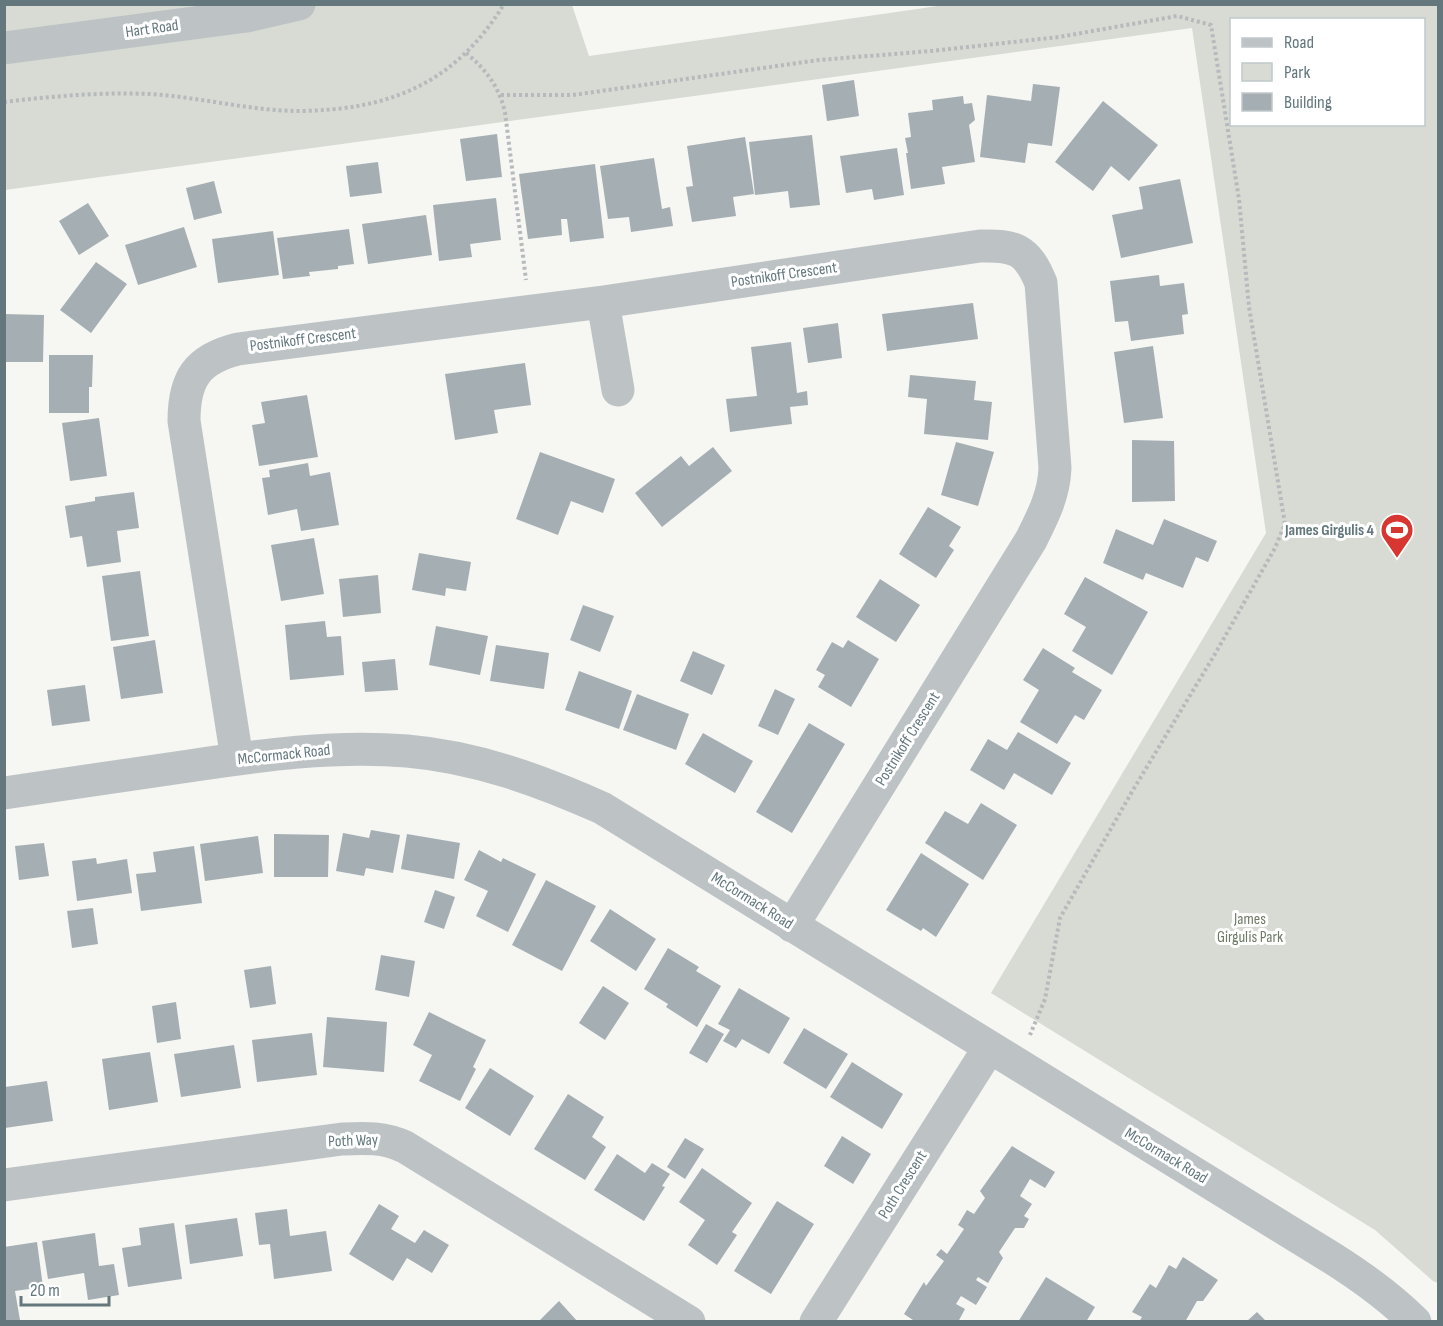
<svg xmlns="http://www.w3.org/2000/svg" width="1443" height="1326" font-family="'Sofia Sans Condensed',sans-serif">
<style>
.green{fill:#d7dbd3;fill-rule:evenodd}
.building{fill:#a5afb3}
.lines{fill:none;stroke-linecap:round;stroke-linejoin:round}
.path{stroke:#b6babc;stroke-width:4;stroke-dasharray:3 3;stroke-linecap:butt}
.minor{stroke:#bdc3c5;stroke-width:33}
.labels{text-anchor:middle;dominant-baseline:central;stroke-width:6;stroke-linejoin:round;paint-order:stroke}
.street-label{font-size:16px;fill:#63777d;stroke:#fff}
.poi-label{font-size:16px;font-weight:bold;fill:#63777d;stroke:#fff;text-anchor:end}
.park-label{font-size:16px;fill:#6e7a66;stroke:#fff}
</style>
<rect width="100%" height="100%" fill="#f6f6f3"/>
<!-- green -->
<path class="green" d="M952 4 1438 5V1283L1433 1281 1375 1230 991 993 1266 533 1192 28 5 190 4 5H572L589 56ZM1232 20H1424V124H1232Z"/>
<!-- building -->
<path class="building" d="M854 80 859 116 827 121 822 85Z
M1033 84 1060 87 1052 146 1028 143 1025 163 980 157 987 95 1031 101Z
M963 96 964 104 972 103 975 120 969 125 975 162 942 167 945 184 911 189 906 153H908L905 138 911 137 908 113 933 110 932 100Z
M1103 101 1158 145 1129 181 1111 166 1093 191 1055 162Z
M497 134 502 177 466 181 460 139Z
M812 135 820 205 790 208 788 191 755 195 749 142Z
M745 137 754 194 733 197 736 216 692 222 686 187 693 186 687 146Z
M897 148 904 195 874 200 872 189 846 193 840 156Z
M654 158 662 209 670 207 673 226 631 232 629 217 608 219 600 166Z
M378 162 382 193 350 197 346 166Z
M595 164 604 238 570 242 567 219H561L562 235 528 239 519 174Z
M1180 179 1193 243 1121 258 1112 215 1143 209 1139 187Z
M214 181 222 213 194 220 186 188Z
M496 198 501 240 470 244 472 257 439 261 433 205Z
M88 203 109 236 79 255 59 221Z
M426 215 432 255 368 264 362 224Z
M184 227 197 267 138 285 125 245Z
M349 229 354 264 338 266V269L309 272 310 276 283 279 277 238Z
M273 231 279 275 218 283 212 239Z
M96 262 127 284 91 333 60 310Z
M1159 275 1160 286 1184 283 1188 314 1182 315 1184 334 1131 341 1128 321 1115 322 1110 281Z
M973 303 978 339 887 351 882 314Z
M4 314 44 315 43 362H4Z
M838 323 842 358 808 363 803 328Z
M791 342 797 393 807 391 808 405 790 407 792 424 730 432 726 399 757 396 751 347Z
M1153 346 1163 418 1124 423 1114 352Z
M49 355H93L92 387H89V413H49Z
M525 363 531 405 494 410 498 433 455 440 445 374Z
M910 375 976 381 974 400 992 402 988 440 924 434 927 399 908 397Z
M307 395 318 457 259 466 252 425 265 423 261 402Z
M99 418 107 476 70 481 62 423Z
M1132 440 1174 441 1175 501 1132 502Z
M956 442 994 452 978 506 941 495Z
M713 447 732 471 662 527 635 493 681 456 689 466Z
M540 452 615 479 603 513 571 501 558 535 516 519Z
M308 463 310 476 330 472 339 525 301 531 297 509 268 515 262 478 270 477 269 470Z
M134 492 139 528 117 531 121 562 87 567 82 536 70 538 65 506 95 501V497Z
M928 507 961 527 949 546 954 550 936 578 899 554Z
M1164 519 1217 541 1208 562 1196 557 1183 588 1146 573 1143 580 1103 563 1116 529 1153 545Z
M314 538 324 594 281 601 271 545Z
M419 553 471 562 466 591 446 588 445 596 412 590Z
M140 571 149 636 111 641 102 576Z
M378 575 381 613 343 617 339 579Z
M1085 577 1148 612 1112 675 1072 651 1086 627 1064 614Z
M880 579 920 605 896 642 856 617Z
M583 605 614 616 600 652 570 640Z
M325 621 327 637 341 636 344 675 290 680 285 625Z
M436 626 488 636 480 675 429 665Z
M155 640 163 693 121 699 113 647Z
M848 640 879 659 851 707 818 687 825 675 816 670 832 642 843 648Z
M496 645 549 653 544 689 490 681Z
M1043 648 1075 668 1072 672 1102 690 1084 720 1075 715 1057 744 1020 722 1039 690 1023 680Z
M693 651 725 665 712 695 680 681Z
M395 659 398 690 365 692 362 662Z
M579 671 632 691 619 729 565 710Z
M85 685 90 721 52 726 47 690Z
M775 689 795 699 778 735 758 726Z
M637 694 689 714 676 750 623 730Z
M809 723 845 744 792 833 756 812Z
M1018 732 1071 763 1052 795 1014 773 1004 790 970 770 988 739 1007 750Z
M703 733 753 761 735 793 685 764Z
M981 803 1017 825 983 880 925 843 945 811 968 824Z
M371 830 400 835 393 873 366 868 364 876 336 871 343 833 369 838Z
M274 834 329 835 328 877H274Z
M407 834 460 843 454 879 401 869Z
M258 836 263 873 205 881 200 844Z
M44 843 49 876 19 880 15 846Z
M194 846 202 903 141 911 136 874 156 872 153 852Z
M479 850 501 862 503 858 536 874 508 932 476 916 488 891 464 880Z
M921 853 969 884 936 937 923 928 921 931 886 910Z
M96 858 97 864 127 859 132 893 77 901 72 861Z
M546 880 596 906 562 971 512 945Z
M435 890 455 897 444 929 424 922Z
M93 908 98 944 72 948 67 911Z
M610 909 656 939 636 971 590 941Z
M668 948 699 967 696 971 721 986 697 1027 666 1007 668 1004 644 989Z
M381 955 415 961 409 997 375 990Z
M271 966 276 1004 250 1008 244 970Z
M603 986 629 1003 605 1040 579 1023Z
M739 988 790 1018 769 1054 742 1039 736 1048 723 1041 730 1030 718 1024Z
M176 1002 181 1039 157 1043 152 1006Z
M429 1012 486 1040 473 1067 476 1069 460 1101 419 1081 432 1055 413 1045Z
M327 1017 387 1022 384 1072 323 1067Z
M706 1024 724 1034 707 1063 689 1053Z
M804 1028 848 1054 826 1089 783 1063Z
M312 1033 317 1075 257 1082 252 1040Z
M234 1045 241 1088 181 1097 174 1054Z
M150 1052 158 1102 109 1110 102 1059Z
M852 1062 903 1094 882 1129 830 1097Z
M490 1068 534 1096 510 1136 465 1108Z
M47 1081 53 1121 5 1128V1087Z
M568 1094 604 1117 592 1137 606 1147 585 1180 534 1149Z
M842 1136 871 1154 853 1184 824 1166Z
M685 1138 704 1149 685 1179 667 1167Z
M1012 1146 1055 1172 1045 1188 1030 1179 1020 1196 1032 1204 1024 1216 1029 1219 1024 1228H1015L999 1252 1003 1258 988 1283 978 1277 976 1280 987 1287 976 1305 961 1296 956 1304 965 1309 958 1322H916L904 1314 924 1282 926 1286 944 1261 936 1255 941 1249 947 1254 964 1229 958 1225 967 1210 974 1214 985 1198 980 1191Z
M617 1154 645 1173 652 1163 670 1174 662 1186 665 1187 644 1221 594 1190Z
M702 1168 752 1203 732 1232 737 1235 717 1265 688 1245 705 1220 679 1202Z
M777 1201 814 1224 771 1294 734 1271Z
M379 1204 399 1216 391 1229 415 1243 424 1230 449 1245 432 1273 407 1258 393 1281 349 1254Z
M287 1209 290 1236 326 1231 332 1271 274 1279 270 1244 259 1245 255 1213Z
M237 1218 243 1256 190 1264 185 1225Z
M174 1223 182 1279 128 1287 122 1248 141 1245 139 1228Z
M95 1233 99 1266 114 1264 119 1295 88 1300 84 1273 48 1279 42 1241Z
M37 1242 43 1287 15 1291 20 1320 4 1322V1247Z
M1183 1257 1218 1280 1203 1301H1197L1185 1322H1139L1142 1317 1132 1312 1150 1284 1156 1288 1169 1265 1176 1269Z
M1046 1277 1095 1307 1086 1322H1018Z
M559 1301 578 1322H538Z
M1257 1312 1267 1322H1246Z"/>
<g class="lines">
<!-- path -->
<path class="path" d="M466 53C486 69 499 87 505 112L526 280
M501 95H573L819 60 931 51 1059 37 1177 16 1211 25 1239 199 1249 307 1285 524 1275 548 1215 654 1133 790 1060 918 1045 999 1030 1035
M4 102C53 96 101 92 150 94 200 97 250 111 300 111 390 110 456 83 504 4"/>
<!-- minor -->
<path class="minor" d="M4 48 247 16 299 4
M603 302 618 390
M237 759 184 421C184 379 197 359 238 349L603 302 980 246C1015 245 1027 249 1041 283L1055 468C1054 495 1043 516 1031 540L792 926
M4 793C66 784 128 775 189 766 261 755 334 745 407 751 476 757 539 780 602 808L1332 1258C1362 1277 1390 1297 1415 1322
M4 1185 342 1139C365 1138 384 1137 405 1147L689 1322
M816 1322 989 1048"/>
</g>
<!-- icons -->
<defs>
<g id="stadium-pin" transform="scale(1.725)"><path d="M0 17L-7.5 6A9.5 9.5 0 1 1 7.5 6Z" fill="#d83631" stroke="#fff"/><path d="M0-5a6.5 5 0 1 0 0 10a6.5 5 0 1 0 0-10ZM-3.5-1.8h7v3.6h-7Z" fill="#fff"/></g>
</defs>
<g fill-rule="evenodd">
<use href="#stadium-pin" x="1397" y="530"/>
</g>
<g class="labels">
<!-- street labels -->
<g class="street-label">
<text transform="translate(152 29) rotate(-8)">Hart Road</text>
<text transform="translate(784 275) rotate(-8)">Postnikoff Crescent</text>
<text transform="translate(303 340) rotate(-7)">Postnikoff Crescent</text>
<text transform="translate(908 739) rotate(-58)">Postnikoff Crescent</text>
<text transform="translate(284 755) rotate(-6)">McCormack Road</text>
<text transform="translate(752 901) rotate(32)">McCormack Road</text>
<text transform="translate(353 1141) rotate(-2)">Poth Way</text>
<text transform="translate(1166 1156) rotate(31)">McCormack Road</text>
<text transform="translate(903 1185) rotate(-58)">Poth Crescent</text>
</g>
<!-- poi labels -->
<g class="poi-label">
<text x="1374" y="530">James Girgulis 4</text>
</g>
<!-- park labels -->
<g class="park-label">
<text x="1250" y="919">James<tspan x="1250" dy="18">Girgulis Park</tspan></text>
</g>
</g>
<!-- border -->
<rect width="1443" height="1326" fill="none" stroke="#63777d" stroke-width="12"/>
<!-- legend -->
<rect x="1230" y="18" width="195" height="108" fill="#ffffff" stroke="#c1c9cb" stroke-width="1.5"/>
<rect x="1242" y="38" width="30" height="9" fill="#bdc3c5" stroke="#c1c9cb" stroke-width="1.5"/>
<text x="1284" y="48" font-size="18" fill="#63777d">Road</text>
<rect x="1242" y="63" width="30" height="18" fill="#d7dbd3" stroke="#c1c9cb" stroke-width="1.5"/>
<text x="1284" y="78" font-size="18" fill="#63777d">Park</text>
<rect x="1242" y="93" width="30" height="18" fill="#a5afb3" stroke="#c1c9cb" stroke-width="1.5"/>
<text x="1284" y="108" font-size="18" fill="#63777d">Building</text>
<!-- scale -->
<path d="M21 1296v9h88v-9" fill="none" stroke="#63777d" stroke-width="3"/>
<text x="30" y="1296" font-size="18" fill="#63777d" stroke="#ffffff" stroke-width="4.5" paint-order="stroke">20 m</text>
</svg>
